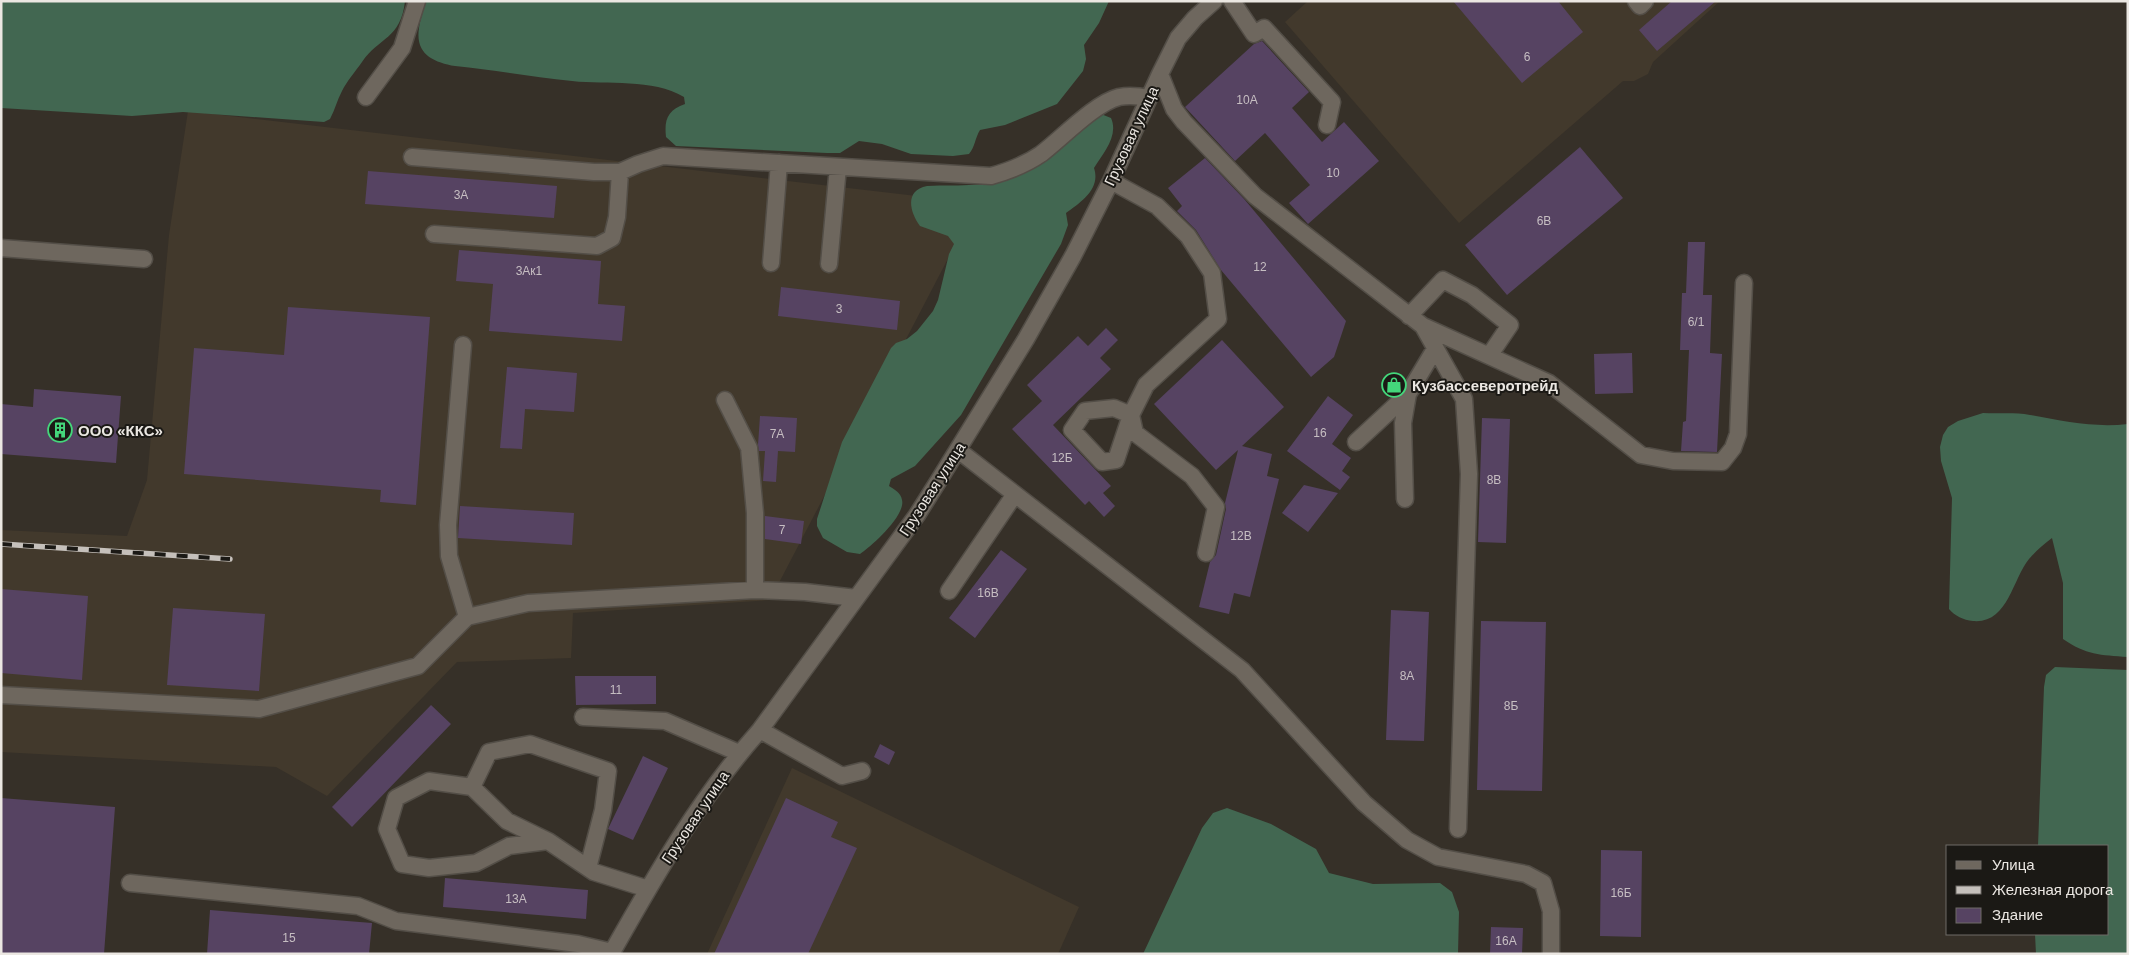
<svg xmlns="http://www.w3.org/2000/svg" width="2129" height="955" font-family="Arial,sans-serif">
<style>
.built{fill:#42392c}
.forest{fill:#426751}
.building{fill:#564362}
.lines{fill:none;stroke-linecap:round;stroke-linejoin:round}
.minor-casing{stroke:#534e47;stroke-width:19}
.minor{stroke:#6e675e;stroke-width:16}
.rail-casing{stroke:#c5c0bb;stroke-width:5.5}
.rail{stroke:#1b1915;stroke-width:4;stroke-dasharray:11;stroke-linecap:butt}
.labels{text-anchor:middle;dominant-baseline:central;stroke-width:4;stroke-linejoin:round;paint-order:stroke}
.number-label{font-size:12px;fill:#c6bec2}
.street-label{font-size:15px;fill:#ebe7e2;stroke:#1b1915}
.poi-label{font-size:15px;font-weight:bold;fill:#ebe7e2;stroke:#1b1915;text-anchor:start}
</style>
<rect width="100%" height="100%" fill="#363028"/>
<!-- built -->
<path class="built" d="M1308 1H1720L1653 62 1648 74 1634 81H1623L1459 223 1285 22Z
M188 111 977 203 770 600 573 613 571 658 457 662 327 796 276 767 1 752V530L127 536 147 480 169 235Z
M792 768 1079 907 1058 954H707Z"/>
<!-- forest -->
<path class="forest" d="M1 1H405C401 39 379 37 362 62 355 72 347 81 342 91 337 100 335 110 330 119L324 122 183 112 132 116 1 108Z
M425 1H1109L1099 23 1084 45 1086 59 1083 71 1057 104 1005 125 980 130C975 138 975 147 969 154L953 156 911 154 882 144 859 141 840 153H827L676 146 666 137C664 119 668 110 685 104L684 97C652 78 608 85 572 81 533 77 494 70 455 66 433 62 415 54 419 28 420 19 424 11 425 1Z
M1101 114 1111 118C1119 136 1103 153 1094 168 1101 189 1081 202 1066 213L1068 225 1061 244 961 415 915 466 891 479 889 486C894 489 901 493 902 500 906 515 872 546 860 554L847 552 823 538 817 526V519L842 442 891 348 896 343 907 339 917 331 933 311 938 300 949 254 954 244 948 236 920 226C909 211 905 190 927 186 971 184 1002 190 1041 163 1063 148 1079 127 1101 114Z
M1983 413C1999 414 2015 412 2030 415 2063 421 2094 428 2128 424V657C2100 655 2086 655 2063 639V583L2052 538C2044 544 2036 551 2029 559 2012 580 2008 624 1973 621 1963 620 1955 616 1949 609L1952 498 1941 461 1940 447 1943 435 1948 427 1958 421Z
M2055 667 2128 670V954H2036L2035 934H2108V846H2038L2044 687 2046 675Z
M1227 808 1271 824 1316 849 1329 873 1373 884 1440 883 1452 892 1459 912 1458 954H1143L1202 828 1213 813Z"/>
<!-- building -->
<path class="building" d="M1453 1H1558L1583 32 1522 83Z
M1672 1H1716L1657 51 1639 30Z
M1262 41 1309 92 1292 108 1322 142 1344 122 1379 161 1308 224 1289 203 1310 185 1265 133 1235 161 1185 107 1254 44Z
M1580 147 1623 198 1507 295 1465 245Z
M1205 158 1245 200 1346 321 1334 357 1311 377 1221 270 1196 230 1177 211 1182 206 1168 188Z
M368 171 557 186 554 218 365 204Z
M1688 242H1705L1703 295H1712L1710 353 1722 354 1717 452 1681 451 1683 422 1686 421 1689 350H1680L1682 293H1686Z
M459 250 601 261 598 304 625 306 622 341 489 331 493 284 456 281Z
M781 287 900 301 897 330 778 316Z
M288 307 430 317 416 505 380 502 381 490 184 474 194 348 284 355Z
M1106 328 1118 340 1100 358 1111 369 1053 425 1111 486 1103 493 1115 506 1104 517 1089 501 1085 505 1012 429 1042 401 1027 385 1078 336 1088 346Z
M1222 340 1284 407 1242 446 1272 454 1267 476 1279 479 1250 597 1234 593 1229 614 1199 607 1210 562 1216 555 1226 509 1225 503 1238 450 1216 470 1154 404Z
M1632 353 1633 393 1595 394 1594 354Z
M507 367 577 373 574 412 525 409 522 449 500 448Z
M34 389 121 396 116 463 1 454V404L33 407Z
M1328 396 1353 415 1332 444 1351 458 1342 471 1350 477 1340 490 1287 451Z
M760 416 797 418 795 452 778 451 776 482 763 481 765 451H759L758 445Z
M1482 418 1510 419 1506 543 1478 542Z
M1304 485 1338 493 1308 532 1282 513Z
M460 506 574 513 572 545 458 538Z
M765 516 804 521 801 544 765 539Z
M1001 550 1027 569 975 638 949 618Z
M1 589 88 596 82 680 1 673Z
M173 608 265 614 259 691 167 685Z
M1391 610 1429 612 1424 741 1386 740Z
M1481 621 1546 622 1542 791 1477 790Z
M575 676H656V704L576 705Z
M431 705 451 724 352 827 332 807Z
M880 744 895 752 889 765 874 757Z
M643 756 668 768 633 840 608 829Z
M1 798 115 807 104 954H1Z
M786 798 838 822 831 837 857 848 808 954H714Z
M1601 850 1642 851 1641 937 1600 936Z
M445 878 588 890 586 919 443 907Z
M210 910 372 923 369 954H207Z
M1491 927 1523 928 1522 954H1490Z"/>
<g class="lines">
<!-- minor casing -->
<g class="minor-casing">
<path id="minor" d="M1232 1 1254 34 1264 28 1332 102 1327 125
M1636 1 1640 6 1645 1
M1160 74 1174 109 1184 122 1255 196 1423 326 1549 383 1641 455 1673 461 1722 462 1733 448 1738 434 1744 283
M366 97 402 48 417 1
M412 157 594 172H620L638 164 663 156 991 176C1009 171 1025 165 1041 154 1061 139 1095 103 1119 97 1129 95 1139 96 1149 98
M1111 181 1157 206 1188 236 1212 273 1218 319 1146 385 1131 415 1135 433 1192 476 1216 507 1206 553
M434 234 597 246 612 238 617 217 620 172
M1 248 144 259
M771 263 779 163
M829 264 838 167
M1409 316 1443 280 1472 295 1510 325 1489 356
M1423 326 1464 399 1469 474 1458 829
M463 345 448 525 449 556 467 617
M725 400 749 448 755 513V590
M1114 408 1131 415 1116 460 1102 462 1072 430 1085 411Z
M1356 442 1408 394
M958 450 1242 670 1364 803 1407 840 1438 857 1526 874 1543 883 1551 911V954
M1405 499 1403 423 1408 394 1435 349
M949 591 1015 494
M1 695 259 709 418 666 467 617 528 603 755 590 805 592 856 598
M583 717 665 721 739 753
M760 730 842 776 862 771
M472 787 489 752 530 744 608 771 603 810 588 868
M548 841 509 846 476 863 429 868 402 864 387 829 396 798 429 781 472 787 507 821 548 841 594 872 648 889
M130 883 358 906 396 921 578 944 612 952
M611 954C655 876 700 797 760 730L917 515 939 480 1026 339 1073 256 1111 181 1160 74 1178 38 1195 18 1214 1"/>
</g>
<!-- minor -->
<use href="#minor" class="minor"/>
<!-- rail casing -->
<g class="rail-casing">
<path id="rail" d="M1 544 230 559"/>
</g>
<!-- rail -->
<use href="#rail" class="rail"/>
</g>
<!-- icons -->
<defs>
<g id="shop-ring" transform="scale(1.25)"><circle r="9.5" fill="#1b1915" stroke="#44d77b" stroke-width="1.5"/><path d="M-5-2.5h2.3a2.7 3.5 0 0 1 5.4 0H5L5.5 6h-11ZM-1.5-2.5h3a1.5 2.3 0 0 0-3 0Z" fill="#44d77b"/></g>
<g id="building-ring" transform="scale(1.25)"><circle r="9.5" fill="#1b1915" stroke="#44d77b" stroke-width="1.5"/><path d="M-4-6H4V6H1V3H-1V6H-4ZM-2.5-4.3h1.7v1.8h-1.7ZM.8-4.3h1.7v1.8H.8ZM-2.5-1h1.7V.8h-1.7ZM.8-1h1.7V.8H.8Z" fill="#44d77b"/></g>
</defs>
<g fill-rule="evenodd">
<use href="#shop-ring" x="1394" y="385"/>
<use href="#building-ring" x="60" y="430"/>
</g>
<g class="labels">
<!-- number labels -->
<g class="number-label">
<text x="1527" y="57">6</text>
<text x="1247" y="100">10А</text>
<text x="1333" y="173">10</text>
<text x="461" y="195">3А</text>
<text x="1544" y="221">6В</text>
<text x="1260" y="267">12</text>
<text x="529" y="271">3Ак1</text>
<text x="839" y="309">3</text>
<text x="1696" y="322">6/1</text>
<text x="1320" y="433">16</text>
<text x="777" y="434">7А</text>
<text x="1062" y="458">12Б</text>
<text x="1494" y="480">8В</text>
<text x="782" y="530">7</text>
<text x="1241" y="536">12В</text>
<text x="988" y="593">16В</text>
<text x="1407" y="676">8А</text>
<text x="616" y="690">11</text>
<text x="1511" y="706">8Б</text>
<text x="1621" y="893">16Б</text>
<text x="516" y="899">13А</text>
<text x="289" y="938">15</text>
<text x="1506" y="941">16А</text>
</g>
<!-- street labels -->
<g class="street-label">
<text transform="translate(1131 136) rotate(-65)">Грузовая улица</text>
<text transform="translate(932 489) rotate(-57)">Грузовая улица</text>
<text transform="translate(695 817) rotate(-56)">Грузовая улица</text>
</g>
<!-- poi labels -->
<g class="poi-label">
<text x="1412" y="385">Кузбассеверотрейд</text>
<text x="78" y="430">ООО «ККС»</text>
</g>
</g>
<!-- border -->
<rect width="2129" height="955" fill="none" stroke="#ebe7e2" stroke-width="5"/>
<!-- legend -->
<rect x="1946" y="845" width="162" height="90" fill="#1b1915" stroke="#6e6b67"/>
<rect x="1956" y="861" width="25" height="8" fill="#6e675e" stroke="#6e6b67"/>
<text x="1992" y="870" font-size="15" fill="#ebe7e2">Улица</text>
<rect x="1956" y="886" width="25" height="8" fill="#c5c0bb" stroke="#6e6b67"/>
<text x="1992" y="895" font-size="15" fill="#ebe7e2">Железная дорога</text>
<rect x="1956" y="908" width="25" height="15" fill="#564362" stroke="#6e6b67"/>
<text x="1992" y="920" font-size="15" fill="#ebe7e2">Здание</text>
</svg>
